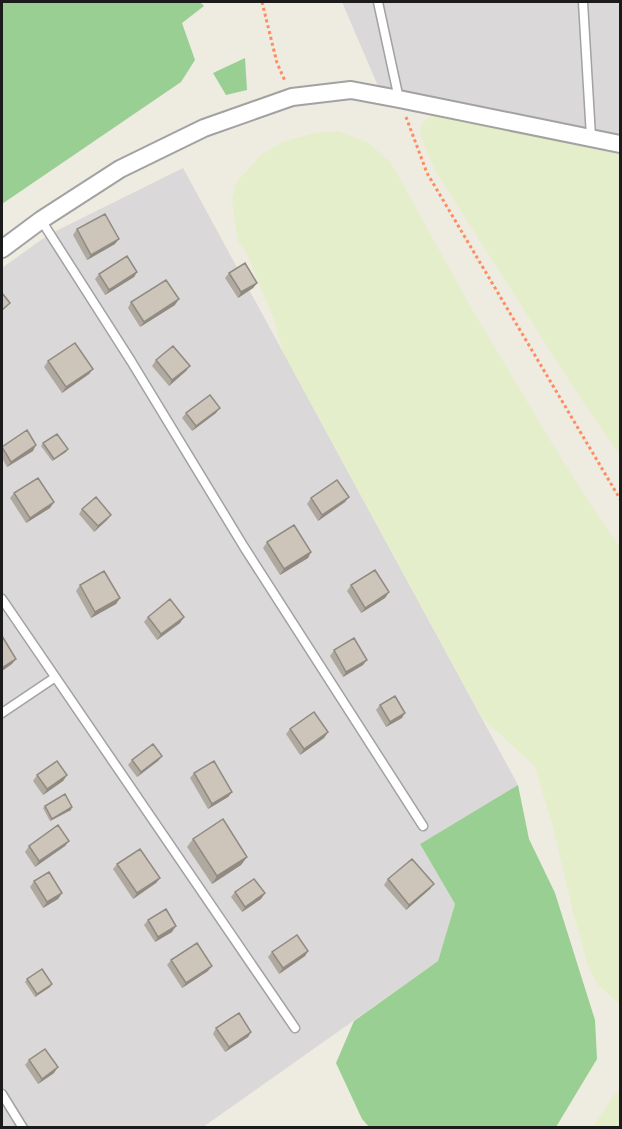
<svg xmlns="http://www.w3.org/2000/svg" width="622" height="1129" font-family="'Noto Sans',sans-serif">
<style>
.residential{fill:#dad8d8}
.farmland{fill:#e5eeca}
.forest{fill:#9acf93}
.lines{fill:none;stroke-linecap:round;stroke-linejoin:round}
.service-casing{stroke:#a2a2a2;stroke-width:11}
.minor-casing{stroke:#a2a2a2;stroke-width:20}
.path{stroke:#ff8b60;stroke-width:3;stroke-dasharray:3 3;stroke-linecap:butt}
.service{stroke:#fff;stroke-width:8}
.minor{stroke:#fff;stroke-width:16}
.wall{fill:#b0a99f}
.shaded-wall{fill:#908a82}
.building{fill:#cdc5b9;stroke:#908a82;stroke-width:1.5}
</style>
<rect width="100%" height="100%" fill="#eeebe0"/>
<!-- residential -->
<path class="residential" d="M342 2H620V136L378 86Z
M183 168 518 785 420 844 455 904 438 961 203 1127H2V268L48 235Z"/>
<!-- farmland -->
<path class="farmland" d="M433 114 620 154V454L614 447 574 388 436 172 420 135 422 123Z
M338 131 369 143 391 163 469 304 553 445 595 511 620 547V1004L598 985 588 966 573 912 553 827 535 766 482 718 283 352 274 319 245 250 238 241 232 201 236 183 260 156 282 142 314 133Z
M620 1090V1127H593L614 1095Z"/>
<!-- forest -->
<path class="forest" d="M2 2H200L204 6 182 23 195 60 181 82 2 204Z
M245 58 247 90 226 95 213 73Z
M518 785 529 839 555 893 595 1020 597 1059 556 1127H369L362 1119 336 1063 354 1021 438 961 455 904 420 844Z"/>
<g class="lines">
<!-- service casing -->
<g class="service-casing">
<path id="service" d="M378 2 399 99
M583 2 591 137
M41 220 131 361 244 547 423 826
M2 599 295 1028
M2 713 54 678
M2 1094 23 1128"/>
</g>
<!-- minor casing -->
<g class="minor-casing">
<path id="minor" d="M2 249 41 220 120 169 204 128 292 97 351 90 399 99 620 144"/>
</g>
<!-- path -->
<path class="path" d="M262 2 277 63 285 81
M406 117 427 173 620 499"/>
<!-- service -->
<use href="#service" class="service"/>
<!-- minor -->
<use href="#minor" class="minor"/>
</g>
<!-- wall -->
<path class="wall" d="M77 229 115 244 87 260 73 235Z
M137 272 134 277 105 295 95 279 99 274Z
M229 273 257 283 253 288 238 298 225 278Z
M131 302 175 305 140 327 128 308Z
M156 360 190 366 186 371 169 386 152 366Z
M48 361 93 369 89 374 62 393 44 367Z
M186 413H216L192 431 182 418Z
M43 443 66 452 52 461 41 446Z
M2 447 33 451 7 467 2 458Z
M14 493 54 502 50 508 26 523 10 498Z
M311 498 345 502 318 521 307 504Z
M82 509 111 515 107 520 94 532 79 514Z
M267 542 311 552 308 558 280 575 263 548Z
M80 585 120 598 116 604 91 618 76 591Z
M351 585 389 592 385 598 361 613 347 591Z
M148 617H184L180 623 157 640 144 622Z
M334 650 363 665 343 677 330 656Z
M380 705 402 718 386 727 376 710Z
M290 729 328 732 324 738 300 755 286 734Z
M162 756 158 761 137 777 128 765 132 760Z
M194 773 232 792 228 797 208 809 190 778Z
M37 775H67L63 781 43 795 33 781Z
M45 806 71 810 50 821 43 808Z
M193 839 247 857 241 865 212 884 187 847Z
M69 841 65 846 35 867 25 852 29 846Z
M117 864 160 878 156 883 133 899 113 869Z
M388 879 434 884 430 889 406 910 384 885Z
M34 881 62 893 58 899 43 908 30 887Z
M235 892 265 893 261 899 242 912 231 897Z
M148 920 172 932 155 942 144 925Z
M308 951 305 956 279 974 268 957 272 952Z
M171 960 208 971 182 988 167 965Z
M27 979 52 984 50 987 35 997 25 982Z
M216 1028 251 1032 248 1037 225 1052 213 1034Z
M29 1060 54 1073 38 1084 25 1065Z"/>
<!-- shaded-wall -->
<path class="shaded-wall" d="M119 239 115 244 87 260 91 255Z
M137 272 134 277 105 295 109 290Z
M257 283 253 288 238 298 241 292Z
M179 299 175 305 140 327 144 322Z
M190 366 186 371 169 386 172 380Z
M93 369 89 374 62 393 66 387Z
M220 408 216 413 192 431 196 426Z
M36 445 33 451 7 467 11 462Z
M68 449 66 452 52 461 54 459Z
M349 497 345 502 318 521 322 515Z
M54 502 50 508 26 523 30 518Z
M111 515 107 520 94 532 98 526Z
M311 552 308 558 280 575 284 569Z
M389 592 385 598 361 613 365 608Z
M120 598 116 604 91 618 95 612Z
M184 617 180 623 157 640 161 634Z
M16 659 12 664 2 671V668Z
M367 660 363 665 343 677 346 672Z
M405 713 402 718 386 727 390 722Z
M328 732 324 738 300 755 304 749Z
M162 756 158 761 137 777 141 772Z
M67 775 63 781 43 795 47 789Z
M232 792 228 797 208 809 212 804Z
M72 807 71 810 50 821 52 819Z
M69 841 65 846 35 867 39 861Z
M247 857 241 865 212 884 217 876Z
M160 878 156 883 133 899 137 893Z
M434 884 430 889 406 910 409 905Z
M62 893 58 899 43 908 47 902Z
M265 893 261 899 242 912 245 907Z
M176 926 172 932 155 942 158 937Z
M308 951 305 956 279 974 283 968Z
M212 966 208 971 182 988 186 983Z
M52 984 50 987 35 997 37 994Z
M251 1032 248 1037 225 1052 229 1047Z
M58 1067 54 1073 38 1084 42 1079Z"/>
<!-- building -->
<path class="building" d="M105 214 119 239 91 255 77 229Z
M127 256 137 272 109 290 99 274Z
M245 263 257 283 241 292 229 273Z
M166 280 179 299 144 322 131 302Z
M2 293 10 303 2 310Z
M75 343 93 369 66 387 48 361Z
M173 346 190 366 172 380 156 360Z
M210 395 220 408 196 426 186 413Z
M27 430 36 445 11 462 2 447Z
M57 434 68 449 54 459 43 443Z
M38 478 54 502 30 518 14 493Z
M337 480 349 497 322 515 311 498Z
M96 497 111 515 98 526 82 509Z
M294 525 311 552 284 569 267 542Z
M375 570 389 592 365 608 351 585Z
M104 571 120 598 95 612 80 585Z
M170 599 184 617 161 634 148 617Z
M2 636 16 659 2 668Z
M354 638 367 660 346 672 334 650Z
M395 696 405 713 390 722 380 705Z
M314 712 328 732 304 749 290 729Z
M153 744 162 756 141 772 132 760Z
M57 761 67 775 47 789 37 775Z
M214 761 232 792 212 804 194 773Z
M65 794 72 807 52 819 45 806Z
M223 819 247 857 217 876 193 839Z
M58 825 69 841 39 861 29 846Z
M140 849 160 878 137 893 117 864Z
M412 859 434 884 409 905 388 879Z
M49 872 62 893 47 902 34 881Z
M254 879 265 893 245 907 235 892Z
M166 909 176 926 158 937 148 920Z
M297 935 308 951 283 968 272 952Z
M197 943 212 966 186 983 171 960Z
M42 969 52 984 37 994 27 979Z
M239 1013 251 1032 229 1047 216 1028Z
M45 1049 58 1067 42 1079 29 1060Z"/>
<!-- border -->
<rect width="622" height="1129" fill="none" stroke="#1b1b1b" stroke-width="6"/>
</svg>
